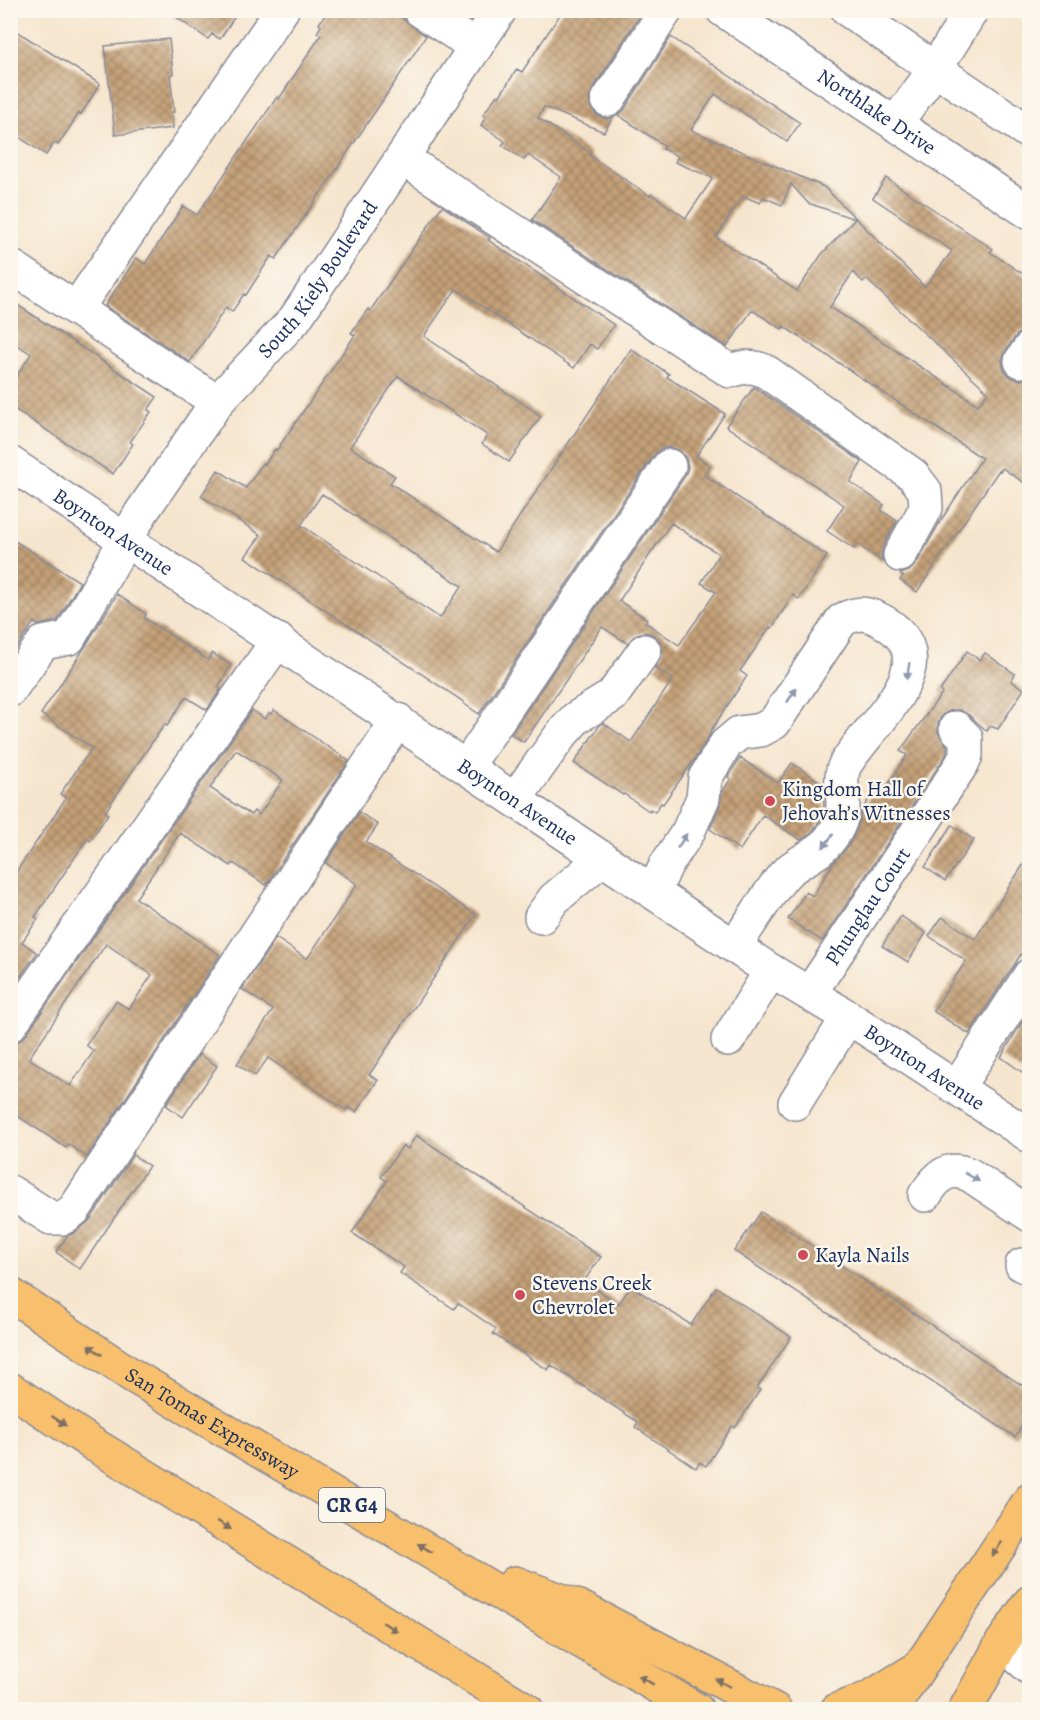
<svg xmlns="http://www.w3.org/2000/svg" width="1040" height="1720" font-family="Alegreya,serif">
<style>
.building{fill:url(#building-cross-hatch);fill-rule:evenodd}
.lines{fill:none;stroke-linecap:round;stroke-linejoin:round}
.minor-casing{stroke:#888a96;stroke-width:36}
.major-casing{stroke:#888a96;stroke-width:36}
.highway-casing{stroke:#888a96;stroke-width:36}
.minor{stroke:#fff;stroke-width:33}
.major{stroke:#f8bf6c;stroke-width:33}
.highway{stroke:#f8bf6c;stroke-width:33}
.oneway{fill:#8d97ae}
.oneway2{fill:#7e7064}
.poi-dot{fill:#d1495b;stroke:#fbf7ec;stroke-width:2}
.labels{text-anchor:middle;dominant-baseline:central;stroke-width:5;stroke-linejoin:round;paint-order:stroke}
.shield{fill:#fbf7ec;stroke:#5e6b89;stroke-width:1.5}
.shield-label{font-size:20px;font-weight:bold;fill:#1b2f5e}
.street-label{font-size:21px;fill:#1b2f5e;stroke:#fbf7ec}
.poi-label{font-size:21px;fill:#1b2f5e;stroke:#fbf7ec;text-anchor:start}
</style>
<defs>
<pattern id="building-cross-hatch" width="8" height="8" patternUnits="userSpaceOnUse" patternTransform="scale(1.5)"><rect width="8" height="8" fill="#c4a077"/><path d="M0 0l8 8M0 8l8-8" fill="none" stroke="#9e8365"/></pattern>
</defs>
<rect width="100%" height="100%" fill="#fbf7ec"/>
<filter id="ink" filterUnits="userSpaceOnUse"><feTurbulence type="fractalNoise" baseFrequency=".0167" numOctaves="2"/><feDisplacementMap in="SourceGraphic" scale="12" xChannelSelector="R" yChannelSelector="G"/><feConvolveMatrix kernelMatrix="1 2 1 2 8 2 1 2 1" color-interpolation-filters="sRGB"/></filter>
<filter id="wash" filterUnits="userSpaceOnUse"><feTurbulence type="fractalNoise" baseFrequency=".008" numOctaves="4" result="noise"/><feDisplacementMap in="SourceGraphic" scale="24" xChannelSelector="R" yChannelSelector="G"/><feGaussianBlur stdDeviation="1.35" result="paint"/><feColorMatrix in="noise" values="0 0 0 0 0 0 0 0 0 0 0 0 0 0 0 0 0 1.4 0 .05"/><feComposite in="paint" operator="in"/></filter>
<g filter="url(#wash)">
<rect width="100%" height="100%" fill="#f6e5ce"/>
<g id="blocks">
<!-- building -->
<path class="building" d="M166 10H239L220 39 212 34 208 39Z
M328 10H391L426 36 276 259 271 256 246 295 244 294 232 312 226 307 190 362 105 306 136 258 145 264 183 206 197 215 277 97 279 99 321 35 317 33 321 26 319 24Z
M563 10H633L640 15 592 90 589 99 591 108 597 115 607 119 613 117 604 132 544 107 538 118 591 153 590 156 650 196 651 194 686 218 713 178 675 162 678 156 663 149 665 146 618 115 624 110 671 37 800 123 787 142 715 94 691 130 824 187 925 287 952 251 873 198 886 178 993 249 990 252 1029 278V330L1021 331 1015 337 1006 350 1002 360 1004 370 1011 377 1020 380 1029 378V486L1002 468 1001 471 999 470 917 592 900 580 903 576 900 574 909 571 916 564 943 517 982 458 783 326 782 329 752 310 727 347 532 220 561 177 528 155 524 160 502 145 505 142 502 139 481 125 486 117 483 115 497 95 499 97 517 69 522 72ZM791 184 808 203 855 219 822 254 797 291 716 237 743 196 760 203 763 197 782 205ZM853 272 863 282 866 279 988 392 978 405 830 307Z
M10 27 100 84 81 114 79 113 58 145 54 143 46 155 10 131Z
M169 39 173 74 170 75 174 112H171L173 128 115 135 105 46Z
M442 206 490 238 488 240 614 325 597 349 590 344 574 368 456 289 424 336 541 416 509 462 482 444 487 435 398 376 350 447 395 476 390 483 496 552 631 349 669 374 667 377 725 414 696 456 710 466 704 475 827 556 799 599 793 595 772 628 770 627 740 671 747 676 710 732 711 733 696 757 663 804 661 803 655 812 650 809 649 811 624 794 623 795 574 763 599 726 603 723 631 742 673 679 655 668 663 652 661 643 654 635 646 632 637 634 627 643 602 627 524 742 511 734 685 476 688 467 686 458 680 451 670 447 660 449 653 456 479 714 463 703 464 702 245 557 261 535 201 496 218 470 246 488 263 463 265 464 275 449 277 450 355 335 351 333 368 309 370 311ZM322 494 462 586 440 618 301 525ZM671 523 719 554 701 583 716 592 679 645 645 622 647 619 619 601Z
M10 300 157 397 148 410 151 412 130 442 133 444 113 474 10 406V386L31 354 10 340Z
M754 387 862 462 850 482 884 505 881 510 897 521 883 546 881 555 883 562 857 544 854 549 827 531 844 505 726 426Z
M10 538 80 582 57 621 38 625 34 622 10 657Z
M117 594 146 614 144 618 208 660 212 653 231 665 218 687 221 689 207 710 186 697 167 726 165 724 148 748 105 812 108 814 90 841 87 839 35 917 38 919 22 942 37 953 10 991V881L66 798 60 794 92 748 41 714 85 647Z
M967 651 980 660 985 653 1015 674 1011 681 1024 689 998 729 990 726 987 731 969 715 960 710H951L942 715 938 723V732L947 746 946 755 822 941 788 919 806 892 813 896 834 862 849 845 857 829 862 810 878 784 885 789 907 755 900 751 942 693 940 691Z
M252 710 265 719 269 713 272 714 274 710 349 761 266 885 233 863 231 866 180 833 136 898 220 955 87 1157 68 1144 66 1148 10 1111V1043L18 1042 25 1036ZM236 750 283 780 259 815 254 811 251 815 210 788ZM106 944 152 975 129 1009 116 1001 86 1045 94 1051 70 1086 29 1058Z
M740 758 778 783 792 763 823 784 824 811 819 822 812 832 801 840 763 815 740 850 710 829 720 805 722 792 731 779 728 777Z
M359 812 378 825 366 842 476 915 369 1075 378 1080 356 1112 348 1107 346 1110 268 1058 255 1076 237 1064 273 1010 242 989 276 938 307 959 357 884 326 863Z
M952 825 974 840 945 881 925 867Z
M1029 856V942L969 1034 933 1011 966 961 929 936 942 917 975 939Z
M901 916 926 933 908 962 882 946Z
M1029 1010V1077L1001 1057Z
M199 1054 217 1066 183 1117 166 1105Z
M416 1135 601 1257 584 1281 619 1304 631 1286 691 1325 716 1287 791 1337 757 1388 760 1390 735 1428 732 1426 706 1466 700 1462 696 1468 635 1427 638 1422 551 1365 548 1370 493 1334 496 1329 458 1303 454 1309 400 1273 404 1267 352 1233 387 1181 381 1177 403 1145 408 1149Z
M133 1155 149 1166 80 1269 56 1252 68 1235 74 1233 90 1220Z
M761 1212 1029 1390V1415L1015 1437 734 1251Z"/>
</g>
</g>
<g filter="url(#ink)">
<use href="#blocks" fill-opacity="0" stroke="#888a96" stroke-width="1.5"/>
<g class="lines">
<!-- minor casing -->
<g class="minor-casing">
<g id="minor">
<path d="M420 10 476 47"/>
<path id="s1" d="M723 10 1030 213"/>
<path d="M848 10 1030 133"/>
<path d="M608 100 666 10"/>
<path d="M895 124 935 69 972 10"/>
<path d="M402 158 730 371C745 366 754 365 768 373L913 475 925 491 926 508 900 555"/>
<path d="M14 268 217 402"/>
<path d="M76 309 282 10"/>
<path d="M1021 361 1030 348"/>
<path id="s2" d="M10 463 771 971 848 1017 1030 1136"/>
<path id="s3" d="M10 690 43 643 69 638 141 513 217 402 295 319 500 10"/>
<path d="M467 766 669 466"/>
<path d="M515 799 561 735 576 718 612 696 644 651"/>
<path d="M654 892 666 865 688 832 703 798 705 778 726 744 739 733 761 730 774 723 842 620C859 611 868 613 884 622 951 662 868 725 845 765 839 776 843 793 843 805 843 818 838 829 830 839 818 856 798 860 784 875 766 896 751 924 734 946"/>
<path d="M541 917 554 899 603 858"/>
<path id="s4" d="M810 993 962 764 966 755V738L956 728"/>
<path d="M10 1025 278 640"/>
<path d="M728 1040 771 971"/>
<path d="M957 1088 1030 975"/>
<path d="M795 1103 848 1017"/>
<path d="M10 1192 51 1218H63L74 1210 398 720"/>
<path d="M925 1195C937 1177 947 1165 970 1175L1030 1215"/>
<path d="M1022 1265 1030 1268"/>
<path d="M1002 1643 1030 1668"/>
</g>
</g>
<!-- major casing -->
<g class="major-casing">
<path id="major" d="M891 1710 1030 1500
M965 1710 1002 1643 1030 1602"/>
</g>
<!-- highway casing -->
<g class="highway-casing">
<g id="highway">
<path id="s5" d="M10 1294 133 1376 697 1710"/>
<path d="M10 1389 93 1444 527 1710"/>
<path d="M515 1583 579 1607 775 1710"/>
<path d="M837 1710 869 1698 918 1668"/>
</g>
</g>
<!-- minor -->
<use href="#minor" class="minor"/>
<!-- major -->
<use href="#major" class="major"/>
<!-- highway -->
<use href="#highway" class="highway"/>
</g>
<!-- one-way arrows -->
<defs><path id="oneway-solid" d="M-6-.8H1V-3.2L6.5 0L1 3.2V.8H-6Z" transform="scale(1.5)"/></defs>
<g class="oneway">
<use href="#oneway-solid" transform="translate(908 671) rotate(100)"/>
<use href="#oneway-solid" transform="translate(792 695) rotate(-56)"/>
<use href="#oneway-solid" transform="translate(682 841) rotate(-57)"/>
<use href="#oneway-solid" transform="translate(828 841) rotate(127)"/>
<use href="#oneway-solid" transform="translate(972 1177) rotate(30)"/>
</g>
<g class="oneway2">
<use href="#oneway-solid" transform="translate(95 1350) rotate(-146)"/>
<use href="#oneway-solid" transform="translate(59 1421) rotate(34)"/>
<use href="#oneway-solid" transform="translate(224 1525) rotate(32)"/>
<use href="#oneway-solid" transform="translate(425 1548) rotate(-149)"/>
<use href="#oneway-solid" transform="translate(997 1549) rotate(124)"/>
<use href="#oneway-solid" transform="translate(390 1627) rotate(32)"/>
<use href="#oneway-solid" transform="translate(646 1680) rotate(-149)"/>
<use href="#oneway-solid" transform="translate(723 1683) rotate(-153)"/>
</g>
</g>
<!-- markers -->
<g class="poi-dot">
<circle cx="770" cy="801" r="6"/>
<circle cx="803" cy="1255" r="6"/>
<circle cx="520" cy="1295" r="6"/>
</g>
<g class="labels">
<!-- shield labels -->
<rect class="shield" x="319" y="1488" width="66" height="34" rx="4.5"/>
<g class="shield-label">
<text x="352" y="1505">CR G4</text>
</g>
<!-- street labels -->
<g class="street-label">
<text stroke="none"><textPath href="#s1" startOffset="184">Northlake Drive</textPath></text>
<text stroke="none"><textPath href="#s3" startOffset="522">South Kiely Boulevard</textPath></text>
<text stroke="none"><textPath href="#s2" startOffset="124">Boynton Avenue</textPath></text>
<text stroke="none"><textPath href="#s2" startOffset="610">Boynton Avenue</textPath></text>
<text stroke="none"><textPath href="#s4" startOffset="104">Phunglau Court</textPath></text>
<text stroke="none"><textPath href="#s2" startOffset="1096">Boynton Avenue</textPath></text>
<text stroke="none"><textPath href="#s5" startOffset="240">San Tomas Expressway</textPath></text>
</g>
<!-- poi labels -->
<g class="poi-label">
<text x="782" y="789">Kingdom Hall of<tspan x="782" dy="24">Jehovah’s Witnesses</tspan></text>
<text x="815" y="1255">Kayla Nails</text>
<text x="532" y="1283">Stevens Creek<tspan x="532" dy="24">Chevrolet</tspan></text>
</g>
</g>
<!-- margin -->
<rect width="1040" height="1720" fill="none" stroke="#fbf7ec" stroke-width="36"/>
</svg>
